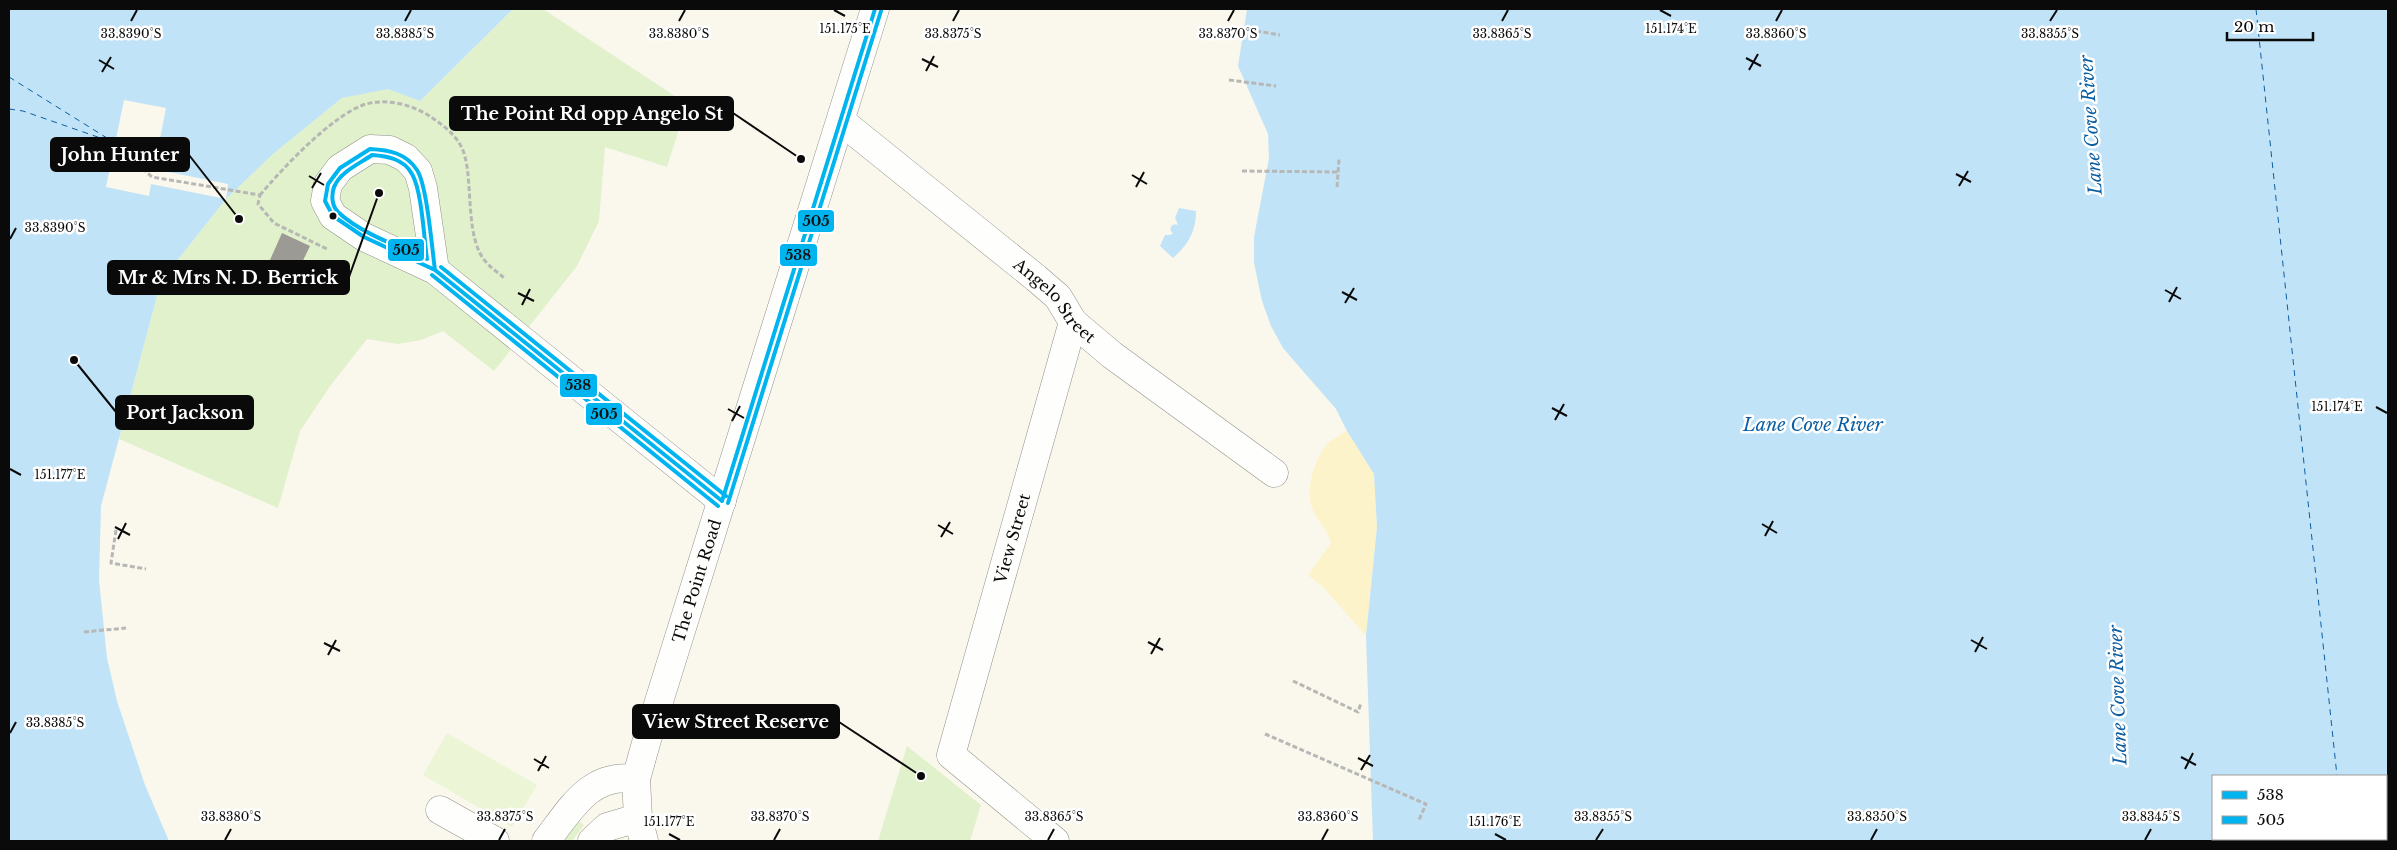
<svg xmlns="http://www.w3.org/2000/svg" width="2397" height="850" font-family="'Libre Baskerville',serif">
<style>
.green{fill:#e1f1cb}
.sand{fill:#fdf3cb}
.pitch{fill:#ecf5d5}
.water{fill:#c1e3f7;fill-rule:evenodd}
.pier{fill:#faf8ed}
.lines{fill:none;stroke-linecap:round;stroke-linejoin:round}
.stream{stroke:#c1e3f7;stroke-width:9}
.ferry{stroke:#0c5ea3;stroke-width:1;stroke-dasharray:6 5;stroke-linecap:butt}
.building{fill:#9c9a94}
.minor-casing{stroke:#92918c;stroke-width:29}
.path{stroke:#b7b7b5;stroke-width:3;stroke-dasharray:5 2.5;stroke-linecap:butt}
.minor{stroke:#fefefc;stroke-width:28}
.bus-1-casing{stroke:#fff;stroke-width:8}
.bus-2-casing{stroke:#fff;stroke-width:8}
.bus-1{stroke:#00b5ef;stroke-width:4}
.bus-2{stroke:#00b5ef;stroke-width:4}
.ticks{fill:none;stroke:#0a0a0a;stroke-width:2}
.bus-dot{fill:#0a0a0a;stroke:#fff;stroke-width:2}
.labels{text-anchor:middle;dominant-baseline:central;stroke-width:5;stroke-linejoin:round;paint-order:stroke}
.street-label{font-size:16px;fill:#0a0a0a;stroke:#fff}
.water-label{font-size:18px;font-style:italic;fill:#0c5ea3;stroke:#fff}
.ticks-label{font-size:12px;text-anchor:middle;fill:#0a0a0a;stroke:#fff;stroke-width:5;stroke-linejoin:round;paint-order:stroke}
.leader{fill:none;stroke:#0a0a0a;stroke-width:2}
.callout-dot{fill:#0a0a0a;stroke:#fff;stroke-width:2}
.callout{fill:#0a0a0a;stroke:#0a0a0a;stroke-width:2}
.callout-label{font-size:18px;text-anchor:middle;font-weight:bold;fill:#fff}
.line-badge{stroke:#fff;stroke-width:2}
.pale-badge-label{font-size:14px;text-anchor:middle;font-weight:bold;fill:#111}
</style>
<rect width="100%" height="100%" fill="#faf8ed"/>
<!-- green -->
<path class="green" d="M513 9H543L687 104 667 167 605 147 599 221 577 266 494 371 443 331 421 340 398 344 367 339 331 385 300 431 278 508 119 439 161 281 226 199 273 154 342 98 388 88 420 101Z
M907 746 981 805 970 841H878Z
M575 818 584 825 572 841H557Z"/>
<!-- sand -->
<path class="sand" d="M1347 431 1374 474 1377 527 1366 636 1324 588 1308 575 1331 543C1326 528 1321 525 1314 513 1304 494 1313 463 1325 447 1330 440 1340 435 1347 431Z"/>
<!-- pitch -->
<path class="pitch" d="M447 733 537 785 512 827 423 775Z"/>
<!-- water -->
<path class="water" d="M9 9H513L420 101 388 89 342 98 273 154 226 199 161 281 101 506 99 580 107 658 117 701 145 785 169 841H9Z
M1247 9H2388V841H1373L1366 636 1377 527 1374 474 1347 431 1336 409 1283 348 1271 326 1262 301 1254 263V237L1269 158 1268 134 1238 66ZM2213 776H2386V839H2213Z
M1179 208 1196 211C1196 232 1188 245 1173 258L1160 246 1165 235C1176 236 1181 227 1175 218Z"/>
<!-- pier -->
<path class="pier" d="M124 100 166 108 154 169 228 184 226 199 151 184 149 196 106 187Z"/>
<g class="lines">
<!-- stream -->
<path class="stream" d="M1175 229 1177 231"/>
<!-- ferry -->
<path class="ferry" d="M2256 9 2337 776
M9 77 115 143
M9 109 23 111 112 142
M2344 839V841"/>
</g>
<!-- building -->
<path class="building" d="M282 233 310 246 297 273 270 260Z"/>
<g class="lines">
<!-- minor casing -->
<g class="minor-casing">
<g id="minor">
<path id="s1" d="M841 121 1036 278 1058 297 1073 322 1112 355 1274 473"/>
<path d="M435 270 423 188 418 171 406 158 390 150 370 149 340 168 328 184 325 201 333 216 364 237 435 270 722 501"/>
<path d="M440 810 495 841"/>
<path d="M546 841C571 809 590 772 636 779"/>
<path d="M592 841 607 827 638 818"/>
<path id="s2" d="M644 841 638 818 636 779 646 743 875 9"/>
<path id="s3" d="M1055 841 951 755 1073 322"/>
</g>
</g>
<!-- path -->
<path class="path" d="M1234 27 1280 35
M1229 80 1276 86
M115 143 152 177 260 195 258 204 274 223 327 249
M1242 171 1338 172
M1337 187 1339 159
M260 195C282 169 333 114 366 104 388 98 413 105 431 117 446 127 461 139 465 157 473 186 465 241 487 263 492 269 499 273 504 278
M116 530 111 563 146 569
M84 632 126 628
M1293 681 1358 712 1361 703
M1265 734 1426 804 1419 820"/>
<!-- minor -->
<use href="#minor" class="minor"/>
<!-- bus-1 casing -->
<g class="bus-1-casing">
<path id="bus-1" d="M370 149C389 150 406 153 417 170 427 185 432 249 435 270L364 237 333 216 325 201 328 184 340 168Z
M435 270 722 501
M722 501 875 9"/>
</g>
<!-- bus-2 casing -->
<g class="bus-2-casing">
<path id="bus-2" d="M372 155C387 156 404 159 412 174 422 191 424 239 427 259 400 247 360 233 338 212 332 206 331 196 334 187 340 172 359 164 372 155Z
M441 267 726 496
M432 275 718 506
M728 503 881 11"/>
</g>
<!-- bus-1 -->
<use href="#bus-1" class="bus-1"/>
<!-- bus-2 -->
<use href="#bus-2" class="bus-2"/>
</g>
<!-- ticks -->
<path class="ticks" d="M834 10 845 16M1660 10 1671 16M131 21 137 10M405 21 411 10M679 21 685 10M953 21 959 10M1228 21 1234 10M1502 21 1508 10M1776 21 1782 10M2050 21 2057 10M1746 58 1761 66M922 59 938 67M99 60 114 69M1749 70 1758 54M926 71 934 56M102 72 111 57M1956 174 1971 182M1132 175 1147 184M309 176 324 185M1959 186 1968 171M1136 187 1144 172M312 188 321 173M10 239 16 228M2165 290 2181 299M1342 292 1357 300M518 293 534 301M2169 302 2177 287M1345 303 1354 288M522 305 530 289M2376 407 2387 413M1552 408 1567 416M728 409 744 418M1555 420 1564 404M732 421 740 406M10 469 21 475M1762 524 1777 533M938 525 953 534M115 527 130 535M1765 536 1773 521M941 537 950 522M118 539 126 523M1971 640 1987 649M1148 642 1163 650M324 643 340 651M1975 652 1983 637M1151 654 1160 638M328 655 336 640M10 733 16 722M2181 757 2196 765M1358 758 1373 766M534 759 549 768M2185 769 2193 753M1361 770 1370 755M538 771 546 756M669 834 680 840M1495 834 1506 840M225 840 231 829M499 840 505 829M774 840 780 829M1048 840 1054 829M1322 840 1328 829M1596 840 1603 829M1871 840 1877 829M2145 840 2151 829"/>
<!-- markers -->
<circle class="bus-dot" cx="333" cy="216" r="4.5"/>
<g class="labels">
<!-- street labels -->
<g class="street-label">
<text stroke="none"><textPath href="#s1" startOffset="280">Angelo Street</textPath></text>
<text stroke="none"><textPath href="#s3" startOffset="360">View Street</textPath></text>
<text stroke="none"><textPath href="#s2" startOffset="270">The Point Road</textPath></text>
</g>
<!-- water labels -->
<g class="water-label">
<text transform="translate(2091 125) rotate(-94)">Lane Cove River</text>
<text x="1813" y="425">Lane Cove River</text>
<text transform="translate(2118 695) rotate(-92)">Lane Cove River</text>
</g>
</g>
<g class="ticks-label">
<text x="845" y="33">151.175°E</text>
<text x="1671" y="33">151.174°E</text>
<text x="131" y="38">33.8390°S</text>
<text x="405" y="38">33.8385°S</text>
<text x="679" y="38">33.8380°S</text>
<text x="953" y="38">33.8375°S</text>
<text x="1228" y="38">33.8370°S</text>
<text x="1502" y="38">33.8365°S</text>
<text x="1776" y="38">33.8360°S</text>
<text x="2050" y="38">33.8355°S</text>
<text x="55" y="232">33.8390°S</text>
<text x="2337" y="411">151.174°E</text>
<text x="60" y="479">151.177°E</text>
<text x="55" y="727">33.8385°S</text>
<text x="231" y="821">33.8380°S</text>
<text x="505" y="821">33.8375°S</text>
<text x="780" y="821">33.8370°S</text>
<text x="1054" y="821">33.8365°S</text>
<text x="1328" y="821">33.8360°S</text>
<text x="1603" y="821">33.8355°S</text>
<text x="1877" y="821">33.8350°S</text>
<text x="2151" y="821">33.8345°S</text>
<text x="669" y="826">151.177°E</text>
<text x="1495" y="826">151.176°E</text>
</g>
<!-- callouts -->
<path class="leader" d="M801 159L733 113M239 219L189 155M379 193L349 277M74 360L116 412M921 776L839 722"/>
<g class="callout-dot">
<circle cx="801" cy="159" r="5"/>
<circle cx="239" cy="219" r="5"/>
<circle cx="379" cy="193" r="5"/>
<circle cx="74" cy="360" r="5"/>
<circle cx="921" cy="776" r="5"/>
</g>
<g class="callout">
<rect x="450" y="97" width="283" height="33" rx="5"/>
<rect x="51" y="138" width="138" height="33" rx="5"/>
<rect x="108" y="261" width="241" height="33" rx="5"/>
<rect x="116" y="396" width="137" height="33" rx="5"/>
<rect x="633" y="705" width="206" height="33" rx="5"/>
</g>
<g class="callout-label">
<text x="592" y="120">The Point Rd opp Angelo St</text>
<text x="120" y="161">John Hunter</text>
<text x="228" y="284">Mr &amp; Mrs N. D. Berrick</text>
<text x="185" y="419">Port Jackson</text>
<text x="736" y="728">View Street Reserve</text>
</g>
<g class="line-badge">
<rect x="797" y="209" width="38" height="24" rx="5" fill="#00b5ef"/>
<rect x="387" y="238" width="38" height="24" rx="5" fill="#00b5ef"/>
<rect x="779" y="243" width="39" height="24" rx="5" fill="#00b5ef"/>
<rect x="559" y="373" width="39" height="25" rx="5" fill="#00b5ef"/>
<rect x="585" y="402" width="38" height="24" rx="5" fill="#00b5ef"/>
</g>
<g class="pale-badge-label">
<text x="816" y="226">505</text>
<text x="406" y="255">505</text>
<text x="798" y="260">538</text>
<text x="578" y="390">538</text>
<text x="604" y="419">505</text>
</g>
<!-- border -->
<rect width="2397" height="850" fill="none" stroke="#0a0a0a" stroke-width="20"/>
<!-- legend -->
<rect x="2212" y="775" width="175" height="65" fill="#ffffff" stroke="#9d9d9d"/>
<rect x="2222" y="791" width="25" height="8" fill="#00b5ef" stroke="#9d9d9d"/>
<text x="2257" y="800" font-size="15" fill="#0a0a0a">538</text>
<rect x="2222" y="816" width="25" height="8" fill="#00b5ef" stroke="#9d9d9d"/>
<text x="2257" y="825" font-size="15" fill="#0a0a0a">505</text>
<!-- scale -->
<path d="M2227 32v8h86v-8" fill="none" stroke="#0a0a0a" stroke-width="2.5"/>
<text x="2234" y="32" font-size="15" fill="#0a0a0a" stroke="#ffffff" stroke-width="4" paint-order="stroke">20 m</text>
</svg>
